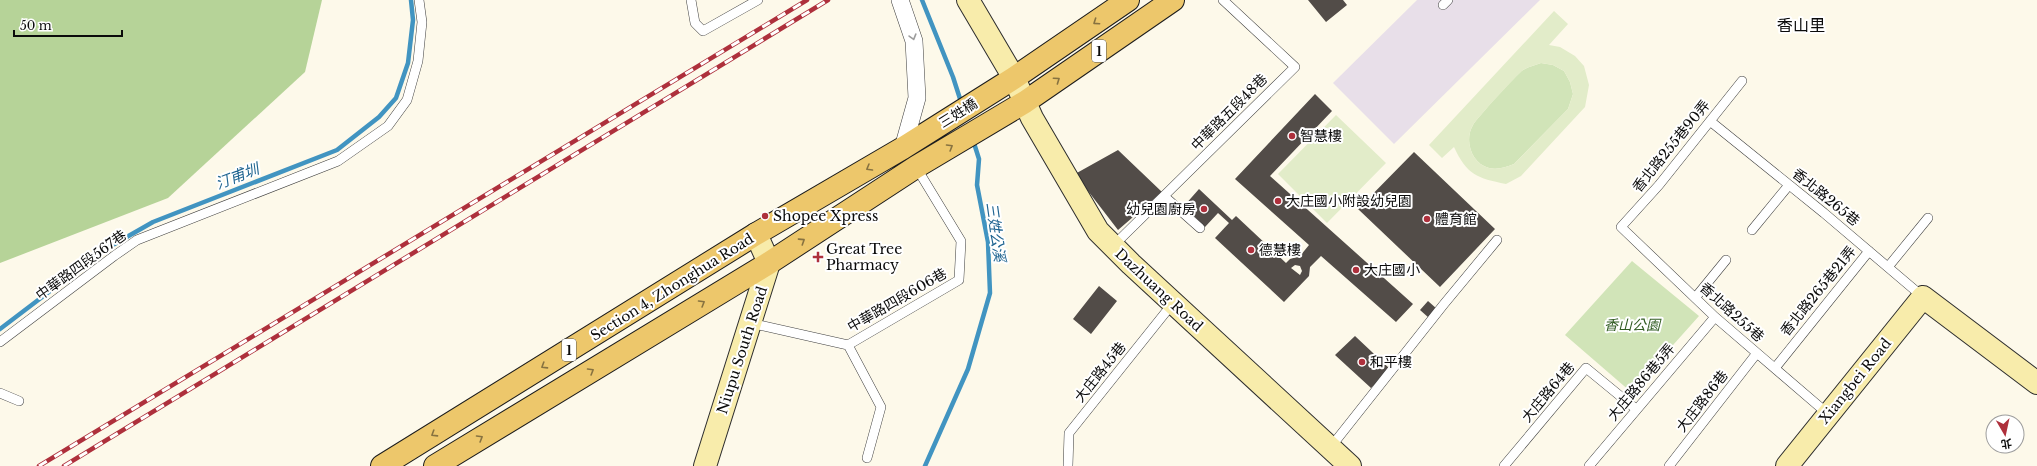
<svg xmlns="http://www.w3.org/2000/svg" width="2037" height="466" font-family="'Libre Baskerville','Noto Sans TC',serif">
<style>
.industrial{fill:#e8dfe9}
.green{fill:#d1e4b8}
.forest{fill:#b6d398}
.pitch{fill:#e2ecc9;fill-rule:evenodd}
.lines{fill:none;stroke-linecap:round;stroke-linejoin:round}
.stream{stroke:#4194c1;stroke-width:4.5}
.building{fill:#524c48;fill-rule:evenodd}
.lane-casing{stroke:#3e3e3e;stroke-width:10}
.street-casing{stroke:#3e3e3e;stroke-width:18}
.secondary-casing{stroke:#2d2d2d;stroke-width:24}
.primary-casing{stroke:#1c1c1c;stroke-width:24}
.lane{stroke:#fff;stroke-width:9}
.street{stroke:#fff;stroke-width:17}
.secondary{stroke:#f8ecab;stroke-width:22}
.primary{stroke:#edc76b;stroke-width:22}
.rail-casing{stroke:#ae303c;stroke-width:4.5}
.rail{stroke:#fff;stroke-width:3;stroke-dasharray:9;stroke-linecap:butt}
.oneway{stroke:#877240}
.oneway2{stroke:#9d9d9d}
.poi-dot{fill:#ae303c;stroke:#fff;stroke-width:1.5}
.labels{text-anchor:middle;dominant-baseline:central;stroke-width:4;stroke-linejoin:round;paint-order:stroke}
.shield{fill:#fff;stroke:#545454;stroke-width:1}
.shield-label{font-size:13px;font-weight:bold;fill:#0b0b0b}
.street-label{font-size:14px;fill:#0b0b0b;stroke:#fff}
.poi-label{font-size:14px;fill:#0b0b0b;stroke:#fff;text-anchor:start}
.park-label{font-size:14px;font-style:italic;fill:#315c22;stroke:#fff}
.water-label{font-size:15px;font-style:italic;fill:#206591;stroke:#fff}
.quarter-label{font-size:16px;fill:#0b0b0b;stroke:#fff}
</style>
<rect width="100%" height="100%" fill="#fdf9ea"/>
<!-- industrial -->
<path class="industrial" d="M1417 0H1540L1394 144 1333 83Z"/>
<!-- green -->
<path class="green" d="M1541 63 1553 65 1564 71 1570 82 1573 94 1568 109 1514 164C1506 167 1498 170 1489 168 1471 163 1464 140 1473 125 1477 118 1516 75 1523 70 1528 67 1535 65 1541 63Z
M1632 261 1699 316 1631 392 1565 335Z"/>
<!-- forest -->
<path class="forest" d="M0 0H322L305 72 168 198 0 263Z"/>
<!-- pitch -->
<path class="pitch" d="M1554 11 1568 24 1549 45 1560 47 1575 56 1584 66 1589 85 1585 107 1521 176 1506 184C1477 178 1467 175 1454 147L1442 158 1429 145ZM1541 63 1553 65 1564 71 1570 82 1573 94 1568 109 1514 164C1506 167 1498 170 1489 168 1471 163 1464 140 1473 125 1477 118 1517 75 1523 70 1528 67 1535 65 1541 63Z
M1336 115 1386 163 1327 223 1278 174Z"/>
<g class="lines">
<!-- stream -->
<path class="stream" d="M922 0 953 77 962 105
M0 329 104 250 153 222 337 150 379 117 396 98 408 63 413 20 411 0
M925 466 968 369 990 293 988 242 977 185 979 159 973 140"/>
</g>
<!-- building -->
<path class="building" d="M1308 0H1343L1347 5 1326 22Z
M1315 94 1332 111 1270 176 1413 304 1396 322 1321 256 1310 267 1309 276 1284 302 1215 238 1229 223 1218 213 1205 227 1184 206 1199 189 1232 220 1236 216 1286 263 1290 259 1300 256 1309 245 1235 179ZM1295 265 1300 266 1302 271 1300 275 1291 268Z
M1118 150 1162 192 1118 230 1075 174Z
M1414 152 1495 229 1440 287 1358 209Z
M1099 286 1117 301 1091 334 1073 319Z
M1428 301 1437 309 1429 318 1420 310Z
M1355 336 1390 369 1371 388 1335 355Z"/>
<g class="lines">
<!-- lane casing -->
<g class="lane-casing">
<path id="lane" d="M691 0 695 23 703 31 758 0
M1443 5 1448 0
M1742 81 1659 185 1621 227 1715 317 1828 414
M1710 121 1824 213 1923 297
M1164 196 1200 228
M1752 230 1789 185
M1113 246 1295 67 1223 0
M1888 267 1928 218
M1695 298 1726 260
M750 323 848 345
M0 342 114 256 137 240 338 161 388 126 407 100 418 61 422 22 419 0
M1775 368 1869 251
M0 393 19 401
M1330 448 1444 304 1497 240
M867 458 881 407 848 345 959 280 961 241 916 167
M1068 466 1069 433 1173 303
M1504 466 1586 368 1636 409
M1589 466 1715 317
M1669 466 1757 353"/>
</g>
<!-- street casing -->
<g class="street-casing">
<path id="street" d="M900 0 914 41 917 98 903 148"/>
</g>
<!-- secondary casing -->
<g class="secondary-casing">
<path id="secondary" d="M968 0 1014 78 1032 118 1098 231 1131 264 1350 466
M705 466 769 263 756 234
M1787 466 1923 297 2037 383"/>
</g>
<!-- primary casing -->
<g class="primary-casing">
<path id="primary" d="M382 466 756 234 903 148 1014 78 1128 0
M435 466 769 263 916 167 1025 102 1173 0"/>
</g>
<!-- lane -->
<use href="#lane" class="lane"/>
<!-- street -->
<use href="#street" class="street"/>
<!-- secondary -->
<use href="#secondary" class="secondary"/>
<!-- primary -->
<use href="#primary" class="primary"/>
<!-- rail casing -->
<g class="rail-casing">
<path id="rail" d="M39 466 807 0
M64 466 828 0"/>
</g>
<!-- rail -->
<use href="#rail" class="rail"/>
</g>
<!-- one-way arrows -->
<defs><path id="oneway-chevron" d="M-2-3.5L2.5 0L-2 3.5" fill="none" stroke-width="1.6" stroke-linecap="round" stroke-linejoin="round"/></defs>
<g class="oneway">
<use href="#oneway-chevron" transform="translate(1096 22) rotate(146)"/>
<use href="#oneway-chevron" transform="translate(1057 80) rotate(-35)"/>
<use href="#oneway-chevron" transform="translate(950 147) rotate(-31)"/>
<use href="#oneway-chevron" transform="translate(869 168) rotate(150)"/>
<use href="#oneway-chevron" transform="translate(802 241) rotate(-33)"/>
<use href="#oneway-chevron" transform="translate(702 303) rotate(-31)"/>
<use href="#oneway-chevron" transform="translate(544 366) rotate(148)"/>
<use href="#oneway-chevron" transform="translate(591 371) rotate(-31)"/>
<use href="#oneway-chevron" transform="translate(434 434) rotate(148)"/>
<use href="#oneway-chevron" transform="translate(480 438) rotate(-31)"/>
</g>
<use class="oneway2" href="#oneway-chevron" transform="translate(913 37) rotate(74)"/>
<!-- markers -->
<g class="poi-dot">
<circle cx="1292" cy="136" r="4"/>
<circle cx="1278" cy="201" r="4"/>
<circle cx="1204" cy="209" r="4"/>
<circle cx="765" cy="216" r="4"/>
<circle cx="1427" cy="219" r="4"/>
<circle cx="1251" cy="250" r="4"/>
<path d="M816 251h4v4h4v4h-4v4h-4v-4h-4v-4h4z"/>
<circle cx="1356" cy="270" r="4"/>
<circle cx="1362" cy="362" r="4"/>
</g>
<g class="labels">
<!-- shield labels -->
<g class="shield">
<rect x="1092" y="40" width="14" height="22" rx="3"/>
<rect x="562" y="339" width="14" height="22" rx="3"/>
</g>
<g class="shield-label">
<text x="1099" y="51">1</text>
<text x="569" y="350">1</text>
</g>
<!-- street labels -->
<g class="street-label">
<text transform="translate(1229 112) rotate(-45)">中華路五段48巷</text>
<text transform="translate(958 113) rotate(-32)">三姓橋</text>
<text transform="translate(1671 146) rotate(-51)">香北路255巷90弄</text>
<text transform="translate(1826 197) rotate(39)">香北路265巷</text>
<text transform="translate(81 265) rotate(-36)">中華路四段567巷</text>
<text transform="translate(672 287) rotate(-32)">Section 4, Zhonghua Road</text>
<text transform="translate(1159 290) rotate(43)">Dazhuang Road</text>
<text transform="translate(1818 291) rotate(-51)">香北路265巷21弄</text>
<text transform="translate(897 300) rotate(-30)">中華路四段606巷</text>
<text transform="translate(1732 312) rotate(42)">香北路255巷</text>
<text transform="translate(742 350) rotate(-72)">Niupu South Road</text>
<text transform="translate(1100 372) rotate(-51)">大庄路45巷</text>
<text transform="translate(1855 381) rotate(-51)">Xiangbei Road</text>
<text transform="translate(1641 382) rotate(-50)">大庄路86巷5弄</text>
<text transform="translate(1548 392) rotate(-50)">大庄路64巷</text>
<text transform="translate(1702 401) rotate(-52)">大庄路86巷</text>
</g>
<!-- poi labels -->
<g class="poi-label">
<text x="1300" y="136">智慧樓</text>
<text x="1286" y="201">大庄國小附設幼兒園</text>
<text x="1196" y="209" text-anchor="end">幼兒園廚房</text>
<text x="773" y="216">Shopee Xpress</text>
<text x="1435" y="219">體育館</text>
<text x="826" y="249">Great Tree<tspan x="826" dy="16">Pharmacy</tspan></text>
<text x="1259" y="250">德慧樓</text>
<text x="1364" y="270">大庄國小</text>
<text x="1370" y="362">和平樓</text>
</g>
<!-- park labels -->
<g class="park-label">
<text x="1632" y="325">香山公園</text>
</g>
<!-- water labels -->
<g class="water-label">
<text transform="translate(237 176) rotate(-21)">汀甫圳</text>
<text transform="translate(996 232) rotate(82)">三姓公溪</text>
</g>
<!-- quarter labels -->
<g class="quarter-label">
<text x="1801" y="25">香山里</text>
</g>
</g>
<!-- north arrow -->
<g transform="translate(2005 434) rotate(171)"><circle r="19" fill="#ffffff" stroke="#9d9d9d"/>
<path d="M0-3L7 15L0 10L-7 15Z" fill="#ae303c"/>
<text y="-6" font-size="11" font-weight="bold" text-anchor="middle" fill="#0b0b0b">北</text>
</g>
<!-- scale -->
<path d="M14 30v6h108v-6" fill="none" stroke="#0b0b0b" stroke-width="2"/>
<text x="20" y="30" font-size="12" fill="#0b0b0b" stroke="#ffffff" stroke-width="3" paint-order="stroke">50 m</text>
</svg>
